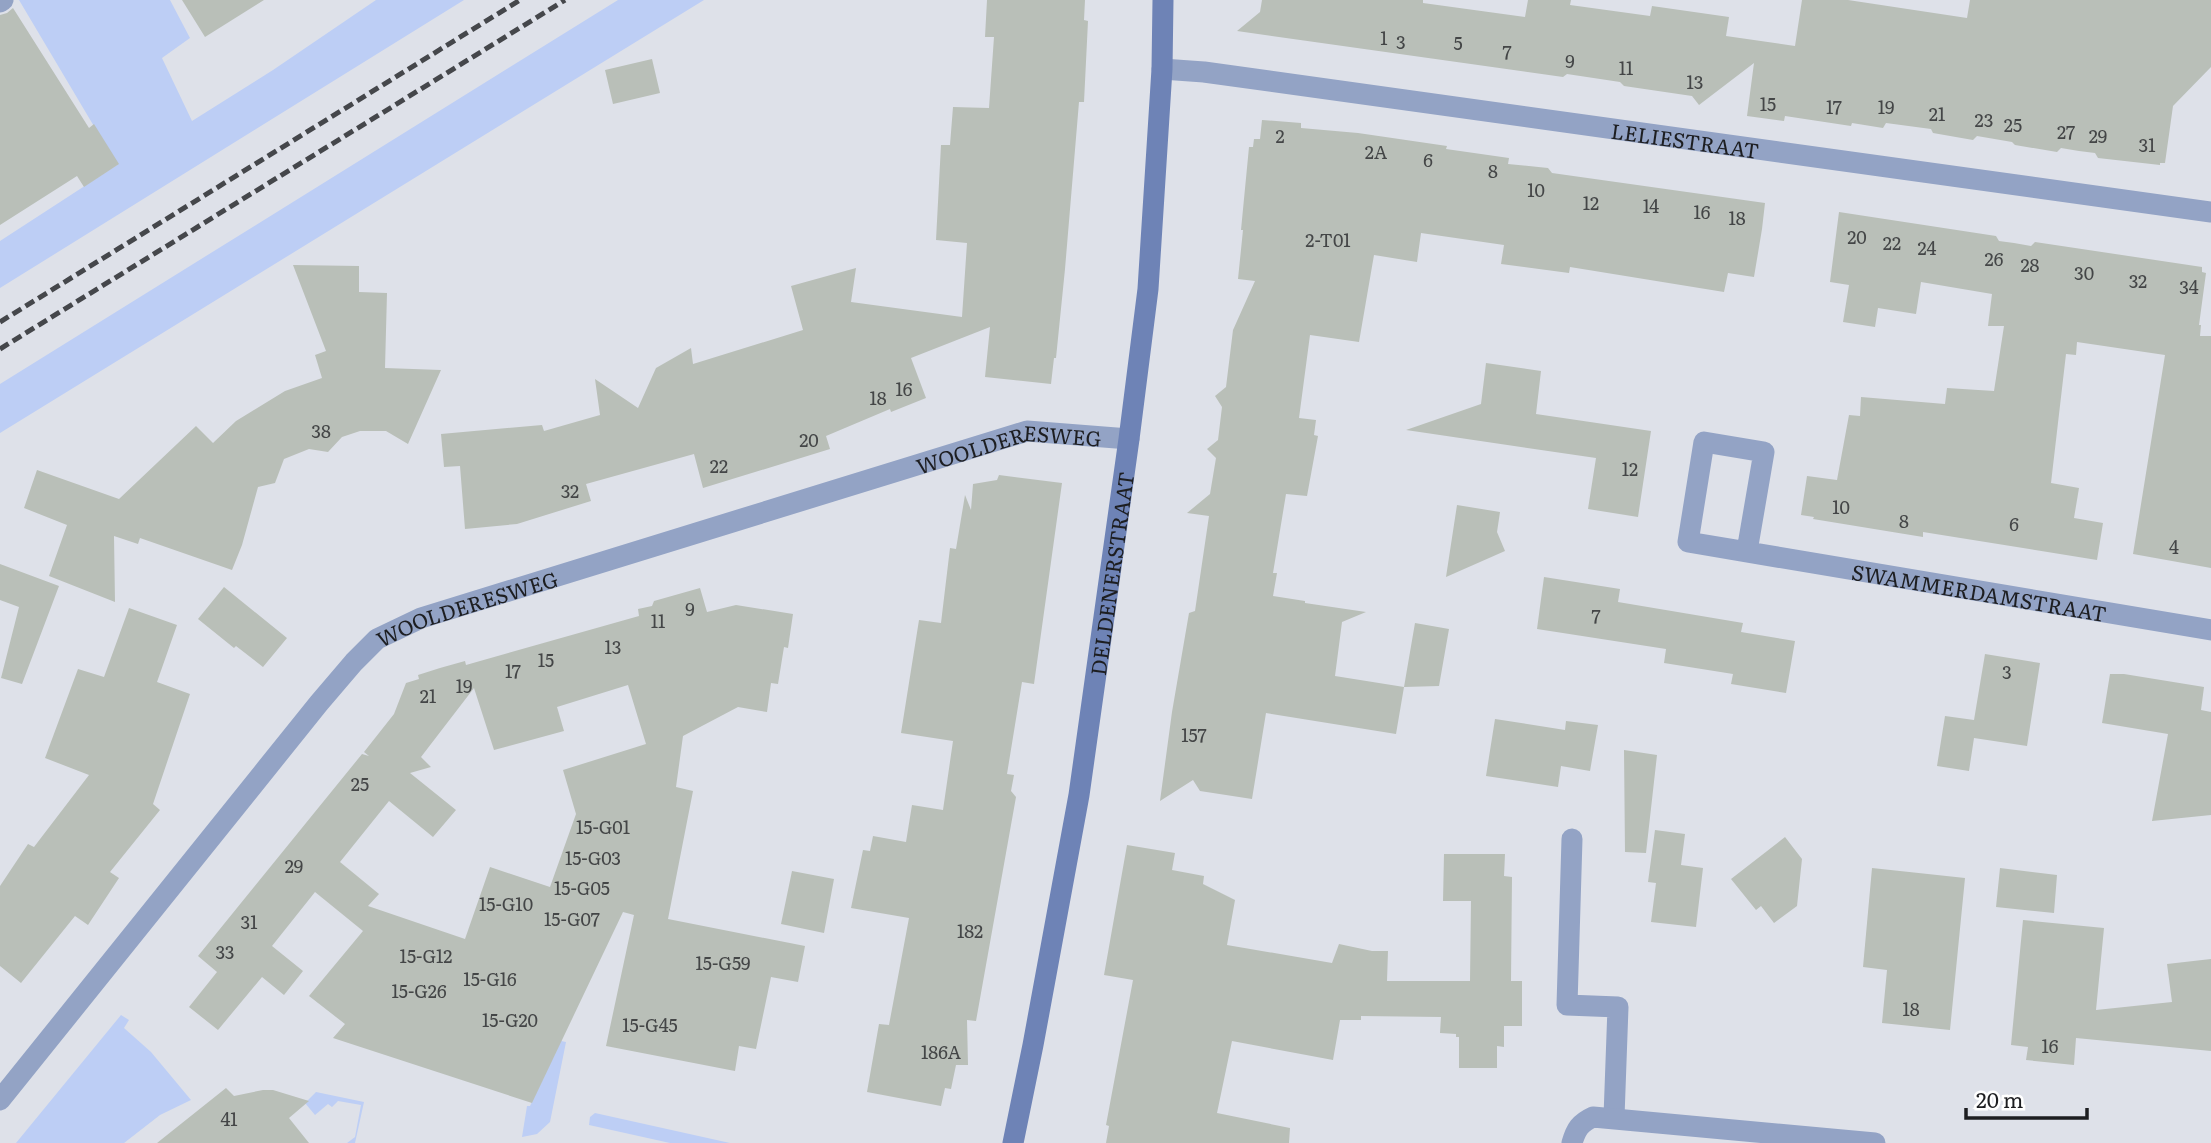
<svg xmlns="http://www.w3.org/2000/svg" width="2211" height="1143" font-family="Literata,serif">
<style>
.green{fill:#bdcef5}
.building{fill:#b9bfb8;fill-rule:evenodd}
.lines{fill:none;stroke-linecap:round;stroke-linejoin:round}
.street{stroke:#93a3c5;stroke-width:21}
.secondary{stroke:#6e83b6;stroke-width:21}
.rail{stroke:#45474b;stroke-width:5;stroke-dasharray:10 5;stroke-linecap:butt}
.labels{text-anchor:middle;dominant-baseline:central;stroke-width:7;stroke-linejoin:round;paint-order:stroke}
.number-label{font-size:18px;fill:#444647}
.street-label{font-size:21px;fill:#1d1e21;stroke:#fff}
</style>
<rect width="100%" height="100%" fill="#dee1e9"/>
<!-- green -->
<path class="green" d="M19 0H170L190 38 162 58 192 121 273 70 376 0H464L0 288V241L117 165Z
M618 0H704L0 433V384Z
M121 1015 129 1020 124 1028 151 1052 191 1100 160 1115 124 1143H16Z
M561 1041 566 1042 550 1122 537 1134 522 1137 527 1106H530Z
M316 1092 364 1102 355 1143H347L355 1137 361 1105 338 1101 332 1107 328 1104 315 1115 305 1103Z
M595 1113 730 1143H670L589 1125 590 1117Z"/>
<!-- building -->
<path class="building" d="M182 0H264L205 37Z
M987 0H1085L1084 20 1088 21 1084 102H1079L1065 269 1056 358H1054L1051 384 985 377 990 327 911 358 926 398 891 412 890 409 826 436 830 449 703 488 694 454 586 484 591 501 517 524 465 529 460 466 444 467 441 434 542 425 544 431 600 415 595 379 638 408 656 368 691 348 693 364 803 330 791 286 856 268 851 302 962 317 967 243 936 240 941 145H950L953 107 989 108 994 37H985Z
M1262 0H1423V3L1525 17 1528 0H1571L1570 5 1650 16 1652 6 1729 17 1726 36 1795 46 1802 0H1848L1967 18 1970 0H2211V67L2173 106 2165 163H2160V165L2098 158 2095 153 2079 151 2061 148 2057 152 2015 145 2012 142 1977 136 1973 140 1933 133 1931 129 1886 123 1883 128 1852 123 1851 126 1785 116 1784 121 1747 116 1754 63 1699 105 1692 96 1624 86 1620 82 1567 74 1563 77 1237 31 1260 12Z
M13 8 89 128 94 124 119 164 84 187 77 176 0 225V15L7 13Z
M652 59 660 93 613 104 605 70Z
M1262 120 1301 123V128L1358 133 1447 146 1446 149 1509 158 1508 164 1548 168 1552 173 1765 203 1762 229 1754 277 1728 273 1724 292 1570 267 1569 273 1501 264 1504 245 1421 233 1417 262 1374 255 1359 342 1310 335 1299 418 1316 420 1314 435 1318 436 1307 496 1286 494 1273 573H1277L1273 596 1305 601V603L1366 612 1342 622 1335 676 1404 687 1396 734 1266 713 1252 799 1200 791 1193 780 1160 801 1172 712 1189 613 1195 611 1209 516 1187 513 1210 494 1216 458 1207 449 1218 440 1222 407 1215 396 1226 387 1233 330 1255 281 1238 279 1243 230H1241L1249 147H1253L1254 139H1260Z
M1839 212 1996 236 1999 241 2014 243 2031 246 2035 242 2202 267V272L2206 273 2199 325H2201L2200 336H2211V568L2133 554 2165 355 2077 342 2076 355 2066 354 2051 483 2079 488 2074 518 2103 523 2097 560 1923 532V537L1813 519 1814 517 1801 515 1807 476 1837 480 1849 415 1860 416 1861 397 1945 404 1947 388 1994 391 2004 326H1988L1992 294 1921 282 1916 314 1878 308 1875 327 1843 322 1849 285 1830 282Z
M293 265 359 266V292L387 293 385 368 441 370 408 444 386 431H360L342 437 328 452 309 449 284 459 275 483 258 487 242 545 232 570 140 538 138 544 114 536 115 602 49 576 67 525 24 508 37 470 119 499 196 426 213 443 236 421 285 391 322 378 315 355 326 351Z
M1486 363 1541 371 1536 414 1651 431 1638 517 1588 509 1596 458 1406 430 1481 404Z
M999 475 1062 483 1034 684 1022 682 1007 774 1014 775 1011 791 1016 797 976 1021 967 1020 968 1065H956L951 1089 945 1088 941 1106 867 1092 879 1024 889 1025 909 918 851 908 863 850 870 851 873 836 906 842 912 805 943 810 953 741 901 733 919 620 941 623 950 548 956 549 965 495 971 510 973 484 997 480Z
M1457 505 1500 512 1497 532 1505 551 1446 577Z
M0 564 59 586 22 684 1 678 19 607 0 600Z
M1544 577 1620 589 1618 602 1743 623 1741 632 1795 641 1786 693 1731 684 1733 674 1664 663 1666 649 1537 629Z
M224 587 287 638 263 667 236 646 234 648 198 619Z
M700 588 707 612 736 605 793 614 788 648 784 647 778 684 771 683 767 712 738 707 683 736 676 787 693 791 668 919 805 946 798 982 771 977 756 1049 739 1046 735 1071 606 1046 634 915 623 912 532 1103 333 1038 345 1024 309 996 363 931 315 892 272 946 303 971 284 995 262 977 218 1030 189 1007 217 972 198 956 362 754 369 756 364 752 394 714 406 683 419 679 418 675 440 668 465 661 466 665 639 616 638 609 652 606 654 601ZM628 685 646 744 563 770 576 814 550 887 490 867 465 939 368 906 379 894 340 862 389 801 433 837 456 810 410 773 431 767 421 757 474 688 494 750 564 731 557 707Z
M129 608 177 625 157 682 190 694 153 804 160 810 110 872 119 878 88 925 75 916 21 983 0 966V886L28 844 34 847 89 775 45 758 78 669 104 677Z
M1415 623 1449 629 1439 686 1404 687Z
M1985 654 2040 663 2027 746 1974 738 1969 771 1937 766 1945 716 1974 720Z
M2110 674H2124L2204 687 2201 710 2211 712V815L2152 821 2168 734 2102 723Z
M1495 719 1565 730 1566 721 1598 725 1590 771 1561 766 1558 787 1486 776Z
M1624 750 1657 755 1646 853 1625 852Z
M1655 830 1685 834 1681 865 1703 868 1696 927 1651 922 1656 883 1648 882Z
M1785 837 1802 859 1797 906 1774 923 1761 906 1756 910 1731 879Z
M1127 845 1175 853 1172 870 1204 876 1203 884 1235 900 1227 945 1332 963 1339 944 1372 951H1388L1387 981H1470L1471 901H1443L1444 854H1505L1504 876 1512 877 1511 981H1522V1026H1504V1047L1497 1046V1068H1459V1037H1456V1034L1440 1033 1441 1017 1361 1016V1020H1340L1333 1060 1232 1041 1217 1113 1290 1128 1289 1143H1106L1109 1126 1106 1125 1133 980 1104 975Z
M1872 868 1965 878 1950 1030 1882 1023 1887 970 1863 967Z
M2000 868 2057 875 2054 913 1996 907Z
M792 871 834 879 824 933 781 924Z
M2023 920 2104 928 2096 1010 2172 1002 2167 964 2211 959V1051L2076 1038 2074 1065 2026 1060 2028 1047 2011 1045Z
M226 1088 234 1096 263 1090H273L309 1101 289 1118 309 1143H157Z"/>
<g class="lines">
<!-- street -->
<g class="street">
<path d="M0 2 3 0"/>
<path id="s1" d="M1162 69 1204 72 2211 212"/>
<path id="s2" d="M1747 551 1764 452 1704 442 1688 542 2211 630"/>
<path d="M1572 839 1567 1005 1618 1007 1614 1117"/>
<path id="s3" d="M0 1100 319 703 354 662 377 639 421 618 1027 431 1129 439"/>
<path d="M1572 1143C1576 1129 1580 1123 1593 1117L1875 1143"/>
</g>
<!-- secondary -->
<path class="secondary" id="s4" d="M1013 1143 1033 1045 1079 795 1129 439 1148 289 1162 69 1163 0"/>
<!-- rail -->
<path class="rail" d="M0 322 520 0
M0 349 565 0"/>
</g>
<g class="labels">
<!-- number labels -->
<g class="number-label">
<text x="1384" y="37">1</text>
<text x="1401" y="41">3</text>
<text x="1458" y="42">5</text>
<text x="1507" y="51">7</text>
<text x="1570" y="60">9</text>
<text x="1626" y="67">11</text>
<text x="1695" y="81">13</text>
<text x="1768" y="103">15</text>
<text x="1834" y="106">17</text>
<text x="1886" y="106">19</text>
<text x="1937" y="113">21</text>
<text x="1984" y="119">23</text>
<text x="2013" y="124">25</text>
<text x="2066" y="131">27</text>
<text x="1280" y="135">2</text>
<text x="2098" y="135">29</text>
<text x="2147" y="144">31</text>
<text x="1376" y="151">2A</text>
<text x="1428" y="159">6</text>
<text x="1493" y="170">8</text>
<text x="1536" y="189">10</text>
<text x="1591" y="202">12</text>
<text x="1651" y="205">14</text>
<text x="1702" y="211">16</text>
<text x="1737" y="217">18</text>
<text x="1857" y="236">20</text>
<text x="1328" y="239">2-T01</text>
<text x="1892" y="242">22</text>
<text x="1927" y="247">24</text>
<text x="1994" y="258">26</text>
<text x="2030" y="264">28</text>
<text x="2084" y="272">30</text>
<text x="2138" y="280">32</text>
<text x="2189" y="286">34</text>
<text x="904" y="388">16</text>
<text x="878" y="397">18</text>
<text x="321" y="430">38</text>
<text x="809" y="439">20</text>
<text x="719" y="465">22</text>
<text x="1630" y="468">12</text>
<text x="570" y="490">32</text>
<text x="1841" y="506">10</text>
<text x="1904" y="520">8</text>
<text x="2014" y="523">6</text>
<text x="2174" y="546">4</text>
<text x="690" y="608">9</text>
<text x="1596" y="615">7</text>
<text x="658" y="620">11</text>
<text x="613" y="646">13</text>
<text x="546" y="659">15</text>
<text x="513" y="670">17</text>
<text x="2007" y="671">3</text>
<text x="464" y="685">19</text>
<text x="428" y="695">21</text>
<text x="1194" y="734">157</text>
<text x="360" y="783">25</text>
<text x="603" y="826">15-G01</text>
<text x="593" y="857">15-G03</text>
<text x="294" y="865">29</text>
<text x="582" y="887">15-G05</text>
<text x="506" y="903">15-G10</text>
<text x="572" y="918">15-G07</text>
<text x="249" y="921">31</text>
<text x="970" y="930">182</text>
<text x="225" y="951">33</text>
<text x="426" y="955">15-G12</text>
<text x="723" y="962">15-G59</text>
<text x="490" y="978">15-G16</text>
<text x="419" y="990">15-G26</text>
<text x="1911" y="1008">18</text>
<text x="510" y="1019">15-G20</text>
<text x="650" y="1024">15-G45</text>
<text x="2050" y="1045">16</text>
<text x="941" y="1051">186A</text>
<text x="229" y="1118">41</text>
</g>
<!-- street labels -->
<g class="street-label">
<text stroke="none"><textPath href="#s1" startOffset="528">LELIESTRAAT</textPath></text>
<text stroke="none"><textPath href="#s3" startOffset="1258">WOOLDERESWEG</textPath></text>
<text stroke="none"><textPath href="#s4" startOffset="578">DELDENERSTRAAT</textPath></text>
<text stroke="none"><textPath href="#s2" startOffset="558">SWAMMERDAMSTRAAT</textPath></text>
<text stroke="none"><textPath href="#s3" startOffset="691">WOOLDERESWEG</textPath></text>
</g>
</g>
<!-- scale -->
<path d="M1966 1108v10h121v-10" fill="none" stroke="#1d1e21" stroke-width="3.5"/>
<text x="1976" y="1108" font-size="21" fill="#1d1e21" stroke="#ffffff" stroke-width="5" paint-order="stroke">20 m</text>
</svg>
